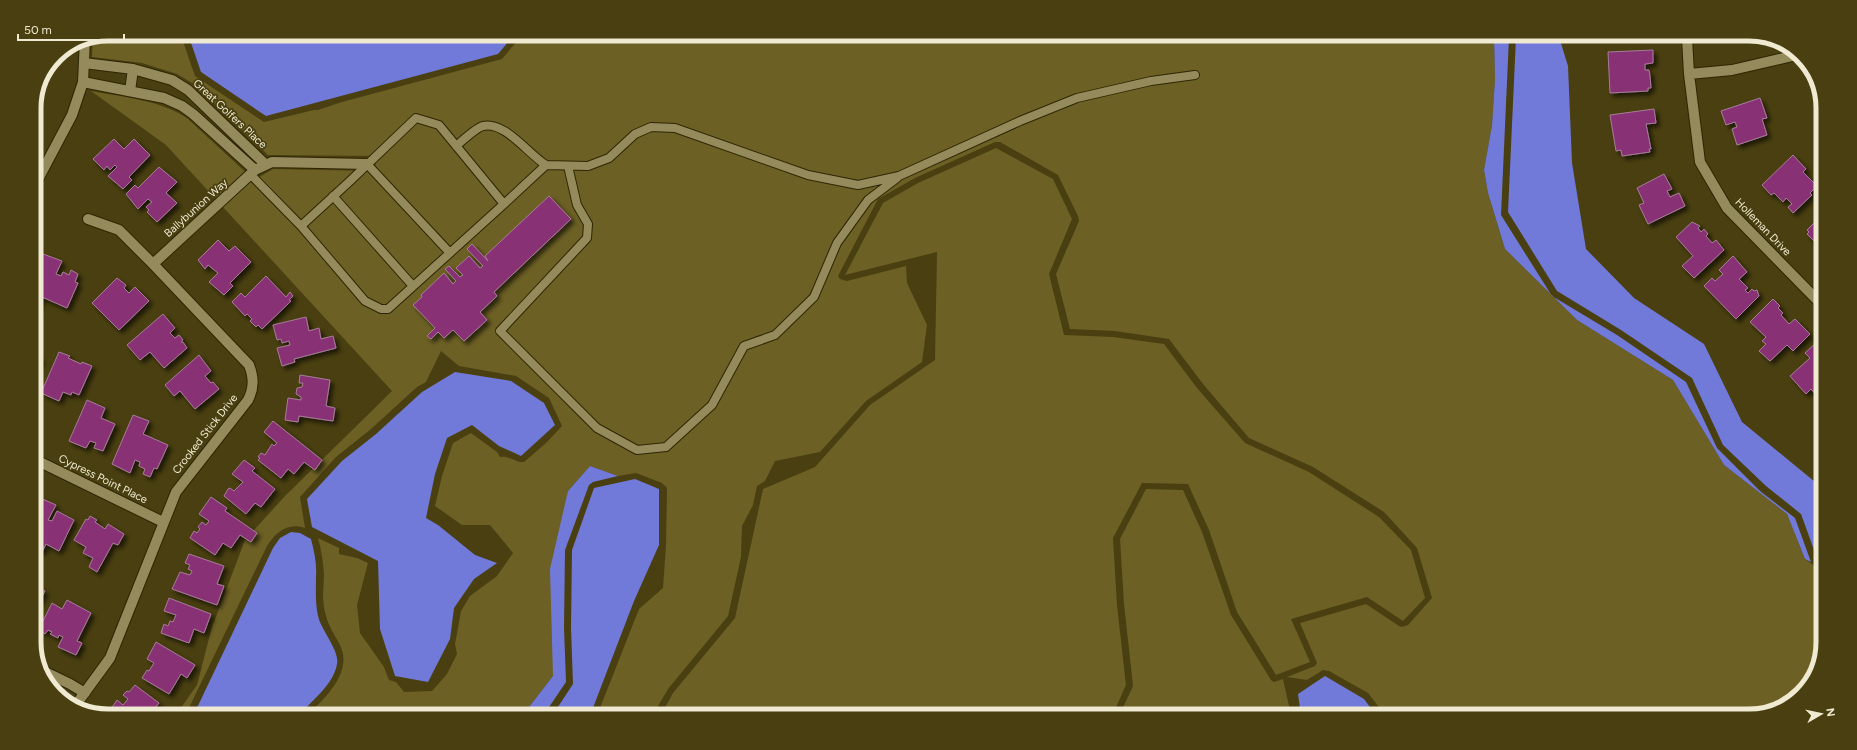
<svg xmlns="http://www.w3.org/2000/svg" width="1857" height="750" font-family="Figtree,sans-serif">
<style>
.green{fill:#6c6024}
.water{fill:#727ad9}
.building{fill:#883274;stroke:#a67c9a;filter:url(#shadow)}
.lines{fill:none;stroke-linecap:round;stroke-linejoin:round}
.service-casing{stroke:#2d2602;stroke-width:10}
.minor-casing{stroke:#2d2602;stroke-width:12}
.tertiary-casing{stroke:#2d2602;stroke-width:12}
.service{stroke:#948a5b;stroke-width:8}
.minor{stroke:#948a5b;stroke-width:10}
.tertiary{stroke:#948a5b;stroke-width:10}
.labels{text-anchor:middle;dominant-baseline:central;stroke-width:3.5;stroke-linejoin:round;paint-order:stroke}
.street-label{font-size:11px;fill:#efead1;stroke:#493f10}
.rim{fill:none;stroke:#efead1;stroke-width:5}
</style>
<defs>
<filter id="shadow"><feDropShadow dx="3.5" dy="3.5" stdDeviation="2" flood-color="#0009"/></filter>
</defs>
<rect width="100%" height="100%" fill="#493f10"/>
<!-- green -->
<path class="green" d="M108 34H174L184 44 195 76 264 122 314 110H318L342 102 502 59 522 35 1494 37 1495 79 1492 125 1484 170 1488 193 1505 249 1577 320 1673 380 1724 465 1787 514 1805 559 1820 570 1819 666 1790 703 1749 716 1385 715 1368 693 1329 671 1323 670 1307 680 1287 677 1315 666 1317 663 1300 623 1366 604 1399 626 1402 627 1408 625 1432 598 1417 548 1384 512 1313 467 1249 438 1203 384 1169 339 1115 331 1070 329 1056 274 1079 221 1078 216 1058 175 1000 142H995L915 178 878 199 838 276 840 279 847 281 906 266 907 283 927 325 922 362 866 401 820 452 775 461 765 481 757 486 753 505 742 526 741 557 728 616 668 689 654 713H598L639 609 663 588 666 545 667 488 662 483 636 473 618 476 590 466 568 491 553 644V676L529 707 527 713H310C328 695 354 670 339 643 332 631 326 621 324 607 322 596 324 585 324 574 323 561 321 549 318 538L339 548V554L357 558 368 563 357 605 360 633 384 667 389 680 396 682 404 692 432 691 447 674 457 654 455 644 461 611 470 596 497 576 513 553 490 525H462L435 506 442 476 453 443 471 433 497 452 500 457C509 455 515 463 524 462L546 443 562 426 549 398 516 376 459 366 441 351 426 382 417 387 371 429 336 457 300 497 305 528C288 522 276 532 267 546L187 712H178L197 685 212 627 245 540 285 496 392 391 166 145 91 91C123 97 161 100 188 119L254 180 273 169 375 171 376 156 268 155 194 84 177 74 142 63 92 57 93 37Z
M996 148 1053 179 1072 219 1049 274 1064 335 1113 337 1164 344 1197 388 1245 443 1309 472 1379 517 1411 550 1425 598 1403 621 1367 597 1291 619 1310 662 1276 675 1237 612 1209 530 1188 484 1142 483 1113 538 1117 605 1126 685 1113 714 662 713 673 693 735 618 763 489 815 467 870 405 935 360 937 252 845 275 883 203 918 183Z
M1146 489 1183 490 1202 532 1231 615 1271 680 1274 682 1283 679 1291 715 1120 714 1133 686 1124 604 1120 539Z"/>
<!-- water -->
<path class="water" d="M188 34 514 35 498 54 266 116 201 72Z
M1494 37H1509L1501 215 1552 296 1617 335 1686 382 1717 448 1760 491 1795 518 1811 562 1805 559 1787 514 1724 465 1673 380 1577 320 1505 249 1488 193 1484 170 1492 125 1495 79Z
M1516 37H1559L1568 66 1572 163 1586 249 1634 298 1704 344 1742 422 1820 486V562L1818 561 1801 514 1766 486 1723 445 1692 378 1621 330 1557 291 1508 212Z
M455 372 511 381 544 403 555 425 521 456 499 446 472 425 447 438 435 474 426 518 438 525 475 555 497 563 474 579 454 608 450 639 428 682 395 676 380 629 378 561 312 527 307 499 342 461 376 434 422 392Z
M590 466 618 476 593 482 589 485 565 550 564 628 566 682 545 713H527L529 707 553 676 550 569 568 491Z
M635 479 659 489V545L634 601 591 713H554L573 684 571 628 572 550 594 488Z
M291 532 300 533 311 539C314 551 317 563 316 576 316 590 315 602 318 616 321 630 340 651 337 664 334 683 314 699 301 713L195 712 273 548 280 538Z
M1325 676 1364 699 1376 715H1301L1298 694Z"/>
<!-- building -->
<path class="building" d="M1653 50V63L1645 64V70H1649L1650 76 1651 88H1648V91L1610 93 1608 52Z
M1760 98 1767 118 1762 119 1767 135 1737 145 1732 129 1737 127 1735 122 1726 125 1721 111Z
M1654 109 1656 123 1646 124 1651 149H1649L1650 152 1622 156 1621 150 1616 151 1610 115Z
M114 139 124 149 134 139 150 155 129 177 132 180 123 189 108 176 117 167 115 165 110 170 107 166 104 170 93 159Z
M1793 155 1806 169 1803 172 1817 186 1810 193 1812 195 1793 213 1788 207 1792 204 1786 198 1783 202 1774 193 1771 195 1762 185Z
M159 167 177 182 166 193 177 203 157 222 147 212 149 210 146 207 152 202 148 199 138 209 126 194 135 185 138 188Z
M1664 174 1672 189 1667 191 1670 197 1679 193 1685 206 1648 224 1639 205 1644 203 1637 188Z
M549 196 571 219 494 292 497 296 480 312 487 320 464 341 453 330 444 338 438 332 431 339 427 336 435 328 413 305 422 297 421 295 444 273 453 284 456 281 445 269 449 266 460 277 463 275 456 268 469 256 480 268 483 266 467 249 472 244 488 261 485 256Z
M1822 215V242L1819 239 1815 242 1807 234 1809 232 1807 230Z
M1692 222 1700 226 1698 228 1701 232 1704 229 1708 234 1706 236 1712 243 1716 240 1724 250 1694 278 1682 266 1693 256 1676 237Z
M218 240 229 251 235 246 251 262 230 283 233 286 224 295 209 282 218 273 208 265 205 269 198 260Z
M43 254 62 261 56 274 61 276 63 272 69 275 71 270 78 274 75 282 78 283 67 308 42 297 36 310 34 309V273Z
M1733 256 1747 272 1739 279 1748 288 1745 290 1748 293 1752 289 1754 291 1757 290 1759 296 1736 319 1704 286 1712 278 1715 281 1723 274 1719 270Z
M266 276 286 297 290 292 293 296 289 300 291 301 262 329 258 325 256 327 250 321 252 319 247 314 245 316 232 302 241 293 245 297Z
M117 278 126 285 124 288 129 293 135 287 149 301 119 330 92 303Z
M1773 299 1780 306 1778 308 1783 313 1781 315 1789 324 1795 319 1810 334 1793 351 1787 345 1770 361 1759 351 1766 344 1762 341 1766 337 1750 322Z
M163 314 175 328 170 333 175 338 179 335 183 340 181 342H183L187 348 164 368 150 352 140 360 127 345Z
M306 317 309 331 319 328 321 339 333 336 336 348 294 359 295 362 282 366 277 348 290 345 289 341 282 343 281 339 277 340 273 325Z
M1817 342 1821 347V401L1811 389 1806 394 1790 376 1810 358 1805 353Z
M59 352 70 356 68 358 81 364 82 362 92 366 79 395 72 392 71 395 63 392 59 401 41 393Z
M199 355 211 371 205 376 211 383 213 382 219 389 195 409 180 391 174 396 165 385Z
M34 356 41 359 34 373Z
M300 375 330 380 326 406 335 408 333 421 299 416 298 422 285 420 288 398 301 400V397L296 394 297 388 302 387 303 383H299Z
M87 400 105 408 101 418 115 424 103 451 94 448 96 443 90 441 86 448 69 441Z
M133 415 149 421 143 434 168 445 157 469 154 468 150 477 143 474 145 469 139 466 140 462 135 460 130 473 112 464Z
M273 421 322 460 315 470 304 462 294 474 288 469 281 478 258 460 260 458 258 457 261 453 265 455 272 444 274 446 277 443 264 432Z
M244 460 255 468 252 471 275 489 261 507 255 503 246 514 224 496 228 489 230 488 234 491 243 482 232 474Z
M38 497 56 505 48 520 52 521 57 511 74 520 59 551 46 544 42 552 34 548V516L37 511 34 510V506Z
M211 497 227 508 225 511 257 533 251 542 240 535 231 548 223 543 215 555 190 538 194 531 197 533 200 529 198 527 202 522 206 525 209 521 199 514Z
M90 516 97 520 95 522 105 529 108 524 124 534 118 545 113 543 97 572 89 567 93 558 83 553 86 547 74 540 86 519 88 520Z
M189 554 224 566 217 584 224 586 217 605 172 589 180 572 190 575 192 571 188 569 190 565 185 563Z
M34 586 45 591 34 611Z
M169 598 211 614 204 633 194 629 189 643 161 633 164 624 168 626 170 621 173 622 176 615 164 611Z
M67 600 91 613 77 641 82 643 76 655 58 647 63 637 59 635 58 638 50 634 52 632 48 630 45 634 39 629 52 603 62 609Z
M156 642 195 665 187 678 181 674 169 694 142 678 147 670 149 671 154 663 147 659Z
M135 685 159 703 152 712H109L117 700 123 705 128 699 123 695 127 691 129 692Z"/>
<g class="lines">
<!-- service casing -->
<g class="service-casing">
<path id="service" d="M456 146C462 141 477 127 483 126 505 121 528 154 546 165
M367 164 450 253
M568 166 577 205 588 224 587 238 500 331 597 428 637 450 666 447 712 405 744 346 775 335 814 297 837 243 868 200 897 178
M250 174 301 226 350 181 416 118 439 125 504 204 546 165 588 166 609 158 635 134 651 127 675 128 808 175 858 185 899 176 1020 121 1077 98 1151 81 1195 75
M333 196 413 286
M301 226 365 301 381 309H388L504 204"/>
</g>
<!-- minor casing -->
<g class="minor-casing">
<path id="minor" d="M1687 38 1689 74 1700 162 1727 208 1821 304
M84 63 133 69 172 80 188 90 265 164
M1689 74 1732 70 1797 55
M83 82 164 98 182 106 193 114 255 170
M130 91 133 69
M153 264 255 170 272 162 367 164
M34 455 40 462 163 522
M43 671 70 684 85 693
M75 706 110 658 176 492 248 400C254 388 254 378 249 365L153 264 119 230 88 219"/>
</g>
<!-- tertiary casing -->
<g class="tertiary-casing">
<path id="tertiary" d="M34 187 72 115 83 82 85 39"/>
</g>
<!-- service -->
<use href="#service" class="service"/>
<!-- minor -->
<use href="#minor" class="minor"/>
<!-- tertiary -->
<use href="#tertiary" class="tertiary"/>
</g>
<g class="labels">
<!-- street labels -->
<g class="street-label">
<text transform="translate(230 114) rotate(43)">Great Golfers Place</text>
<text transform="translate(196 208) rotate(-42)">Ballybunion Way</text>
<text transform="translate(1763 227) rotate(46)">Holleman Drive</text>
<text transform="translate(205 434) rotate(-52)">Crooked Stick Drive</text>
<text transform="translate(103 479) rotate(26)">Cypress Point Place</text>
</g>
</g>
<!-- crop -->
<path d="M0 0H1857V750H0ZM108 41H1749A67 67 0 0 1 1816 108V642A67 67 0 0 1 1749 709H108A67 67 0 0 1 41 642V108A67 67 0 0 1 108 41Z" fill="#493f10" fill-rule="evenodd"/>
<path class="rim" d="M108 41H1749A67 67 0 0 1 1816 108V642A67 67 0 0 1 1749 709H108A67 67 0 0 1 41 642V108A67 67 0 0 1 108 41Z"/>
<!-- north arrow -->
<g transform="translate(1821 714) rotate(81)" stroke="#493f10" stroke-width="3" paint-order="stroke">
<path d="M0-3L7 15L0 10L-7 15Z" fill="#efead1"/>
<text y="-6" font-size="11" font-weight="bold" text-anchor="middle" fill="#efead1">N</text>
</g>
<!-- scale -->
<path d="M18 34v6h106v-6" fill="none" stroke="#efead1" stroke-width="2"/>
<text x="24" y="34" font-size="12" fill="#efead1" stroke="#493f10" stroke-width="3" paint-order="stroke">50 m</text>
</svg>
